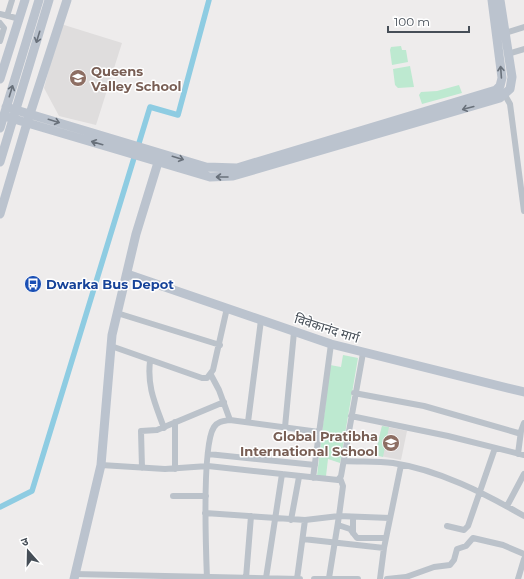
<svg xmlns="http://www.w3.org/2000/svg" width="524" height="579" font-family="Montserrat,'Noto Sans Devanagari',sans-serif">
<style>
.education{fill:#dfdddd}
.green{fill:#bde9d0}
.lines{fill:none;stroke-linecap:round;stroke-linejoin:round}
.canal{stroke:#8ecce2;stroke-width:5.5}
.street{stroke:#bbc2ca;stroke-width:6}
.secondary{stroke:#bbc3ce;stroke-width:9}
.oneway{stroke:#69717b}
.labels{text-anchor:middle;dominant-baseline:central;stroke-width:3;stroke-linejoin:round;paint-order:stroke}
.education-label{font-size:13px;font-weight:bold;fill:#785e54;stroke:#fff;text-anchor:start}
.transit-label{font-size:13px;font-weight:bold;fill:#164399;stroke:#fff;text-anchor:start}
.street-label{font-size:13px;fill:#464e57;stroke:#fff}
</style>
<rect width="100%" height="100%" fill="#eeecec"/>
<!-- education -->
<path class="education" d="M61 24 122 43 96 125 59 116 44 88Z
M382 426 407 431 401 460 375 455Z"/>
<!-- green -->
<path class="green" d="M401 46 402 50H406L408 62 392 65 390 50 391 47Z
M410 66 414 87 398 88 395 85 393 69Z
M459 85 462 93 422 104 419 95 421 92 437 91Z
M343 355 358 358 340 463 328 459 326 476H317L330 365 341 367Z
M382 426 389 427 383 457 375 455Z"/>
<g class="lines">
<!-- canal -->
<path class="canal" d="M139 143 150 107 178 115 209 0
M0 507 32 491 134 158"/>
<!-- street -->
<path class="street" d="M0 14 20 19
M7 16 12 0
M0 23 4 28 0 41
M505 33 524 27
M508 54 524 49
M501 93 506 97 510 104 524 211
M117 313 220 345
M111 346 202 378H207L213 370 227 308
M150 361C147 387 155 403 164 428
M211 375 219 390 230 420
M354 393 424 406 518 433 521 431 524 423
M351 416 448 436 524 455
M248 422 261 320
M285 427 294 332
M208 454 315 465
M518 454 521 431
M344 461C360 462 377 461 393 463 439 470 484 493 524 516
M101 465 165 469 208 466 338 480 341 476 363 353
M142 468 141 431 157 430 224 402
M175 469V422
M313 478 331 344
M340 478 343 486 339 516 390 518
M173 496H206
M507 506 524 474
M205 513 305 520
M291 520 299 477
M338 525 350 529 357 538H386
M447 526 464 530 468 526 495 448
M353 533V517
M303 539 384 548
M74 574 300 579
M246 578 251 516
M266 578 282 474
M207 579C206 553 202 445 214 427 218 421 224 421 230 420L319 432
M297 579 305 520 339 516 329 578
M314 579H358
M380 579 384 548 401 465
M387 579 406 577 434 567 450 565 454 560 457 549 466 546 473 538 503 545 524 554
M518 579 524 559"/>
<!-- secondary -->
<path class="secondary" d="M0 79 25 0
M6 107 206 167 237 168 496 90 500 86 502 78 492 0
M4 116 210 177 233 176 500 98 510 89 512 77 500 0
M0 128 39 0
M0 162 49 0
M0 214 27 123 67 0
M127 274 331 344 524 392
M74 579 101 465 112 335 136 234 160 156"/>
</g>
<!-- one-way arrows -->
<defs><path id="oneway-shaft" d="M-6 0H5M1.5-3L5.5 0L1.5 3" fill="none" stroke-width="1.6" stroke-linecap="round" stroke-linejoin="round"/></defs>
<g class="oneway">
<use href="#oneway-shaft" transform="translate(38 37) rotate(107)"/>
<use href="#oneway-shaft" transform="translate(501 72) rotate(-94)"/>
<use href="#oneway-shaft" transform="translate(11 91) rotate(-73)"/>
<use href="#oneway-shaft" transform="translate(468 108) rotate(165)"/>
<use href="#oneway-shaft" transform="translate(54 121) rotate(17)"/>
<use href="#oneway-shaft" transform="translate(97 143) rotate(-164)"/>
<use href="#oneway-shaft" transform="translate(178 158) rotate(17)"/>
<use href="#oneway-shaft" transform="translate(222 177) rotate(180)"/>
</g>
<!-- icons -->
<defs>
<g id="school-disc" transform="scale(0.9)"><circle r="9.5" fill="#8d6e63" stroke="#fff"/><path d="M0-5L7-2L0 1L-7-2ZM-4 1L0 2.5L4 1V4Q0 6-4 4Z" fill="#fff"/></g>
<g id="bus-disc" transform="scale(0.9)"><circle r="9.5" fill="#1a4fb4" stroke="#fff"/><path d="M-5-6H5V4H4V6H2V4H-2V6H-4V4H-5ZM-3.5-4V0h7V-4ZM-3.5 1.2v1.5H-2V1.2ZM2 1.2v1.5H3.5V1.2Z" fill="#fff"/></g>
</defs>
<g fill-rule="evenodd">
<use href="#school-disc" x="78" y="78"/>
<use href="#bus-disc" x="33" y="284"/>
<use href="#school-disc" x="391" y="443"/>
</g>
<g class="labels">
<!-- education labels -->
<g class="education-label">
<text x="91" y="71">Queens<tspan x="91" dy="15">Valley School</tspan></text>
<text x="378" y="436" text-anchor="end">Global Pratibha<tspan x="378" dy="15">International School</tspan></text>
</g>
<!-- transit labels -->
<g class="transit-label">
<text x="46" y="284">Dwarka Bus Depot</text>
</g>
<!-- street labels -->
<g class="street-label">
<text transform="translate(327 328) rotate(18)">विवेकानंद मार्ग</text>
</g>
</g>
<!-- north arrow -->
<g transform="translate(28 551) rotate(340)" stroke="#ffffff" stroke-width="3" paint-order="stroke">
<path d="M0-3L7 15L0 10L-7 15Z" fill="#464e57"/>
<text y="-6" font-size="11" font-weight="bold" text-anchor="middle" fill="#464e57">उ</text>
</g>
<!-- scale -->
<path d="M388 26v6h81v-6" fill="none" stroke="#464e57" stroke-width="2"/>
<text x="394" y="26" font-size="12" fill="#464e57" stroke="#ffffff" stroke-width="3" paint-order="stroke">100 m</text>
</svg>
